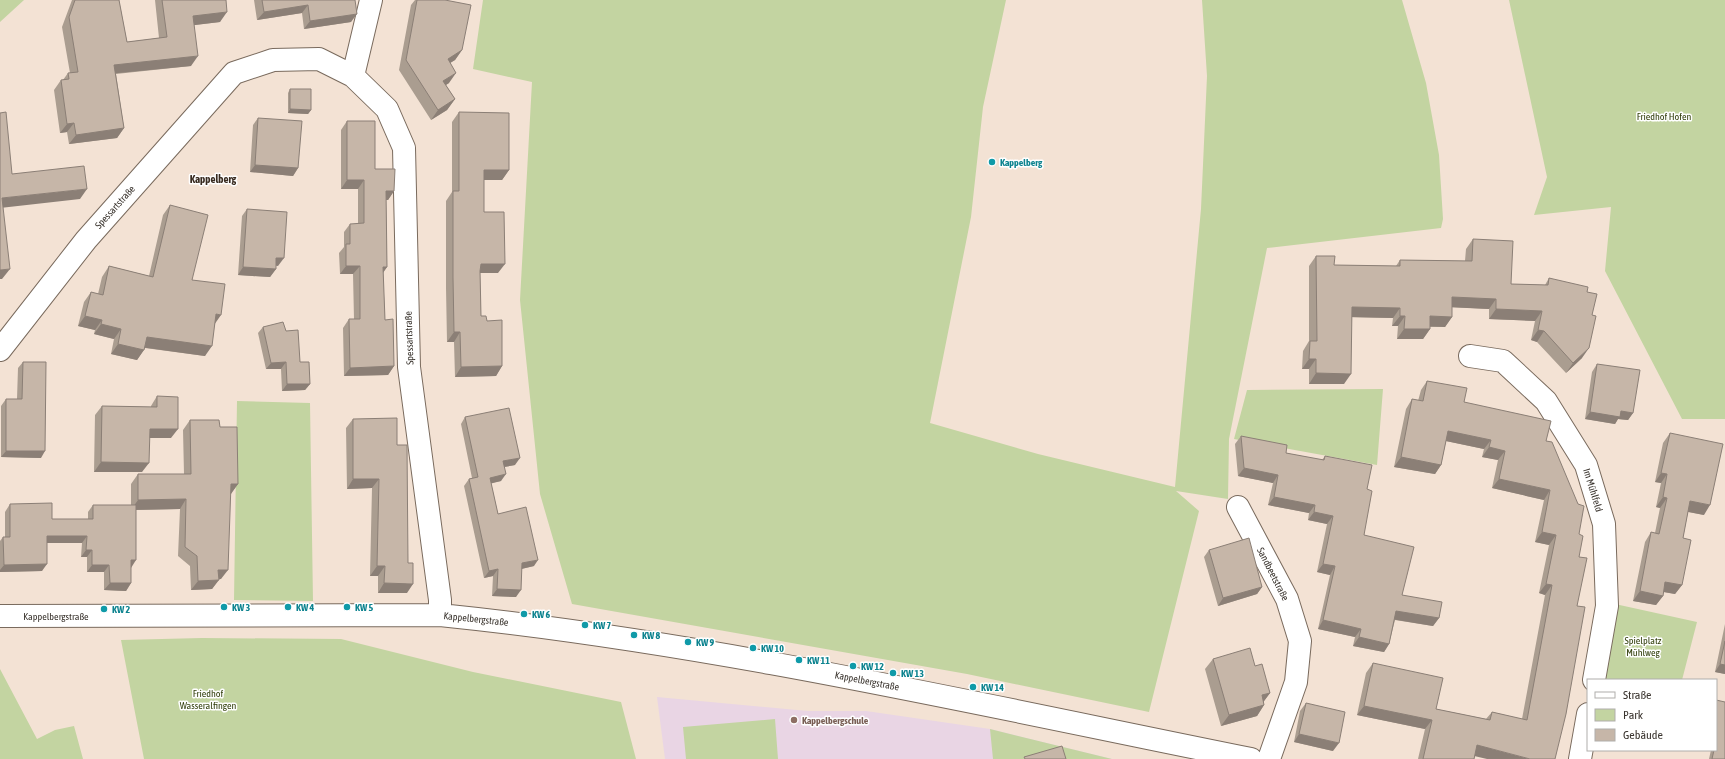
<svg xmlns="http://www.w3.org/2000/svg" width="1725" height="759" font-family="'Asap Condensed',sans-serif">
<style>
.education{fill:#e9d5e4}
.green{fill:#c3d4a1}
.lines{fill:none;stroke-linecap:round;stroke-linejoin:round}
.street-casing{stroke:#796a5d;stroke-width:24}
.street{stroke:#fff;stroke-width:22}
.wall{fill:#aa9d90}
.shaded-wall{fill:#8b7f76}
.building{fill:#c6b6a8;stroke:#8b7f76}
.culture-dot{fill:#0f9aa8;stroke:#fff;stroke-width:1.5}
.education-dot{fill:#8d6e63;stroke:#fff;stroke-width:1.5}
.labels{text-anchor:middle;dominant-baseline:central;stroke-width:3;stroke-linejoin:round;paint-order:stroke}
.park-label{font-size:10px;fill:#323f0c;stroke:#fff}
.culture-label{font-size:10px;font-weight:bold;fill:#0d838f;stroke:#fff;text-anchor:start}
.street-label{font-size:10px;fill:#3a342e;stroke:#fff}
.education-label{font-size:10px;font-weight:bold;fill:#785e54;stroke:#fff;text-anchor:start}
.neighbourhood-label{font-size:11px;font-weight:bold;fill:#382b20;stroke:#fff}
</style>
<rect width="100%" height="100%" fill="#f3e2d4"/>
<!-- education -->
<path class="education" d="M657 697 808 711H866L990 729 1112 759H665Z"/>
<!-- green -->
<path class="green" d="M0 0H24L0 22Z
M483 0H1006L983 107 971 217 930 423 1038 454 1175 487 1201 209 1207 76 1202 0H1402L1426 83 1439 155 1443 219 1441 228 1267 248 1229 439 1228 499 1176 491 1199 511 1149 712 967 674 572 604 540 494 520 300 532 82 473 69Z
M1509 0H1725V419H1682L1605 271 1611 207 1534 215 1547 177Z
M1383 389 1377 465 1234 439 1247 390Z
M237 401 310 403 313 601 234 600Z
M1615 604 1697 622 1682 680H1602Z
M202 638 341 639 473 672 621 702 636 759H144L121 640Z
M0 669 37 739 55 730 74 726 83 759H0Z
M775 719 778 759H686L683 727Z
M990 729 1112 759H993Z"/>
<g class="lines">
<!-- street casing -->
<g class="street-casing">
<path id="street" d="M353 76 371 0
M0 350 86 240 234 73 273 60 319 59 353 76 387 109 404 148 409 367 440 600V615
M1470 356 1503 361 1546 401 1586 465 1604 524 1607 606 1594 680
M1238 507 1287 599 1300 641 1296 682 1269 759
M0 616 440 615C713 643 982 705 1251 759
M1580 759 1588 714"/>
</g>
<!-- street -->
<use href="#street" class="street"/>
</g>
<!-- wall -->
<path class="wall" d="M72 0H119L127 42 159 38 155 0H226L220 22 194 25 191 66 116 74 124 128 117 138 69 144 67 132 60 133 54 90 61 80H63L68 73H70L62 27Z
M254 0H355L351 22 304 29 302 13 257 20Z
M415 0H445L462 50 455 60 450 63 449 83 446 85 455 99 447 110 431 120 399 70 411 5Z
M290 89 311 110 308 114 288 113V93Z
M459 112 509 170 502 180H484V212L498 273H480L481 316 487 321 502 366 496 376 455 377 454 342H447L446 288V201L452 192V122Z
M258 118 298 168 293 176 250 172 253 125Z
M347 121 375 169 394 191 388 200H386L387 267 383 272 385 320 394 366 388 375 344 376 343 328 349 319H354L353 274H340L339 253 344 247V232L350 224H358V189H341V130Z
M170 205 192 280 215 324 205 356 145 348 137 360 111 354 114 339 94 334 95 330 78 326 84 302 91 292 98 294 102 277 109 266 149 276 163 215Z
M247 209 278 266 276 265V269L270 277 238 275 242 216Z
M1473 239 1511 284 1545 285 1549 278 1587 292 1582 358 1566 373 1537 342 1531 340 1535 321 1489 319V309L1452 307V317L1445 327H1430V329L1423 339H1397L1398 326H1392L1393 318 1352 317 1344 384H1309V369H1302L1303 351 1309 341V266L1316 256 1334 265 1396 266 1400 260 1465 261 1466 249Z
M263 327 286 331 310 384 305 390 282 391 281 369H266L258 333Z
M23 362 41 458 1 457V406L6 399H17L18 368Z
M1597 364 1633 413 1628 420 1618 419 1615 424 1585 419 1592 372Z
M1427 381 1464 402 1546 441 1579 534V557L1577 606 1566 714 1475 756 1474 759H1418L1425 729 1357 715 1366 673 1373 663 1436 709 1486 719 1492 712 1522 719 1545 595 1539 593 1549 545 1535 542 1544 500 1492 488 1498 460 1482 457 1484 449 1446 441 1441 465 1435 474 1394 467 1406 409 1412 399 1418 401 1421 390Z
M157 396 171 438H149L142 472H94L95 415 102 406 151 407V406Z
M465 417 515 465 504 467 501 481 491 483 498 514 534 566 521 569 516 597 492 596 493 576 484 578 464 486 469 479 472 478 461 424Z
M353 419 397 445 407 593H378V576H370L372 488 347 489 346 428Z
M190 420 220 427 238 484 230 494 221 579H219L212 589 191 590 190 566 178 556 180 509 136 510 131 567V583L126 591 104 590V572H87V557H81L82 543H47L42 571 0 572V541L3 537H5V512L10 504 52 519H88V512L93 505H131V484L138 474H184L183 430Z
M1670 433 1704 515 1688 512 1683 538 1682 585 1675 594 1663 592V596L1656 605 1633 601 1645 542 1651 532 1655 533 1660 508 1656 507 1661 483 1655 482 1663 443Z
M1241 436 1286 453 1322 460 1325 456 1367 489 1364 535 1402 595 1439 618 1433 626 1395 620 1389 644 1384 652 1353 646 1355 637 1318 629 1330 575 1317 572 1327 524 1308 520 1309 513 1268 505 1273 483 1238 476 1235 444Z
M1209 550 1262 587 1257 594 1218 606 1204 557Z
M1725 624V674L1715 672Z
M1213 659 1255 666 1270 693 1263 702 1264 705 1257 716 1221 726 1205 669Z
M1306 703 1333 751 1294 742 1300 711Z
M1711 750H1716L1725 759H1709Z"/>
<!-- shaded-wall -->
<path class="shaded-wall" d="M308 5 302 13 257 20 264 12Z
M227 12 220 22 187 26 193 16Z
M357 14 351 22 304 29 310 21Z
M462 50 455 60 440 69 448 59Z
M198 56 191 66 108 74 114 65Z
M456 73 449 83 436 91 443 81Z
M455 99 447 110 431 120 438 110Z
M290 109 311 110 308 114 288 113Z
M74 123 67 132 60 133 67 124Z
M124 128 117 138 69 144 76 135Z
M255 165 298 168 293 176 250 172Z
M484 170H509L502 180H478Z
M347 180H364L358 189H341Z
M87 189 80 199 0 208 2 198Z
M386 191H394L388 200H380Z
M276 258H284L278 266 271 265Z
M481 264H505L498 273H474Z
M346 266H360L353 274H340Z
M243 267 276 269 270 277 238 275Z
M383 267H387L381 276Z
M10 269 2 279H0V270Z
M1452 297 1496 299 1489 309 1445 307Z
M1352 307 1400 308 1393 318 1345 317Z
M1496 309 1542 311 1535 321 1489 319Z
M216 314 221 315 214 325Z
M85 316 102 320 95 330 78 326Z
M1400 316H1405L1398 326H1392Z
M1430 316 1452 317 1445 327 1423 326Z
M101 324 121 329 114 339 94 334Z
M1404 329H1430L1423 339H1397Z
M1538 330 1544 331 1537 342 1531 340Z
M454 332H460L454 342H447Z
M147 337 212 346 205 356 140 347Z
M118 344 144 350 137 360 111 354Z
M1589 348 1582 358 1566 373 1573 363Z
M1309 359H1316L1309 369H1302Z
M286 362 281 369H266L271 363Z
M394 366 388 375 344 376 350 368Z
M502 366 496 376 455 377 461 367Z
M1316 373 1351 374 1344 384H1309Z
M287 384H310L305 390 282 391Z
M1621 411 1633 413 1628 420 1618 419 1615 424 1585 419 1590 412Z
M150 429H178L171 438H143Z
M1448 431 1491 440 1484 449 1441 440Z
M1489 447 1505 451 1498 460 1482 457Z
M6 451H45L41 458 1 457Z
M1401 457 1441 465 1435 474 1394 467Z
M520 458 515 465 498 468 503 461Z
M101 462 149 463 142 472H94Z
M1244 468 1278 475 1273 483 1238 476Z
M1661 473 1667 474 1661 483 1655 482Z
M506 474 501 481 485 485 490 478Z
M353 479H379L372 488 347 489Z
M1499 479 1550 490 1544 500 1492 488Z
M231 484H238L231 494H224Z
M1274 497 1315 505 1309 513 1268 505Z
M1663 497 1667 498 1660 508 1656 507Z
M186 499 180 509 131 510 138 500Z
M1690 501 1710 505 1704 515 1684 511Z
M1314 512 1333 516 1327 524 1308 520Z
M1542 532 1556 535 1549 545 1535 542Z
M47 536H87L82 543H42Z
M86 550H92L87 557H81Z
M131 560H136L131 568Z
M538 560 534 566 517 570 522 563Z
M47 564 42 571 0 572V570L4 565Z
M1323 564 1335 566 1330 575 1317 572Z
M92 565H109L104 572H87Z
M377 566H385L378 576H370Z
M498 569 493 576 484 578 489 571Z
M218 570H228L221 579 211 580Z
M219 580 212 589 191 590 198 581Z
M1665 582 1682 585 1675 594 1659 591Z
M110 583H131L126 591 104 590Z
M384 583 413 584 407 593H378Z
M1546 584 1552 585 1545 595 1539 593Z
M1262 587 1257 594 1218 606 1223 598Z
M497 589 521 590 516 597 492 596Z
M1640 591 1663 596 1656 605 1633 601Z
M1396 611 1439 618 1433 626 1391 619Z
M1323 620 1361 629 1355 637 1318 629Z
M1359 637 1389 644 1384 652 1353 646Z
M1720 664 1725 665V674L1715 672Z
M1270 693 1262 704V695Z
M1264 705 1257 716 1221 726 1229 715Z
M1364 706 1432 720 1425 729 1357 715Z
M1299 734 1339 743 1333 751 1294 742Z
M1477 745 1530 759H1487L1470 755Z"/>
<!-- building -->
<path class="building" d="M75 0H119L127 42 167 37 162 0H226L227 12 193 16 198 56 114 65 124 128 76 135 74 123 67 124 61 80 69 79 68 73 78 72 69 17Z
M262 0H355L357 14 310 21 308 5 264 12Z
M417 0H445L471 5 462 50 448 59 456 73 443 81 455 99 438 110 406 60Z
M290 89H311V110L290 109Z
M6 112 12 174 84 166 87 189 2 198 10 269 0 270V113Z
M459 112 509 113V170H484V212H504L505 264H481L480 271 481 316H486L487 321 502 320V366L461 367 460 332H454L453 278V191H459Z
M258 118 302 121 298 168 255 165Z
M347 121H375V169H395L394 191H386L387 267H383L385 320 393 319 394 366 350 368 349 319H360V266H346V244H350V224L364 223V180H347Z
M170 205 208 215 192 280 225 284 221 315 216 314 212 346 147 337 144 350 118 344 121 329 101 324 102 320 85 316 91 292 103 295 109 266 153 277Z
M247 209 287 212 284 258H276V269L243 267Z
M1473 239 1513 241 1511 284 1548 285 1549 278 1588 287 1587 292 1597 294 1592 315 1596 316 1589 348 1573 363 1544 331 1538 330 1542 311 1496 309V299L1452 297V317L1430 316V329H1404L1405 316H1400V308L1352 307 1351 374 1316 373V359H1309L1310 341H1317L1316 256H1335L1334 265 1400 266V260L1472 261Z
M283 322 286 331 298 330 300 362H309L310 384H287L286 362 271 363 263 327Z
M23 362H46L45 451H6V399H22Z
M1597 364 1640 370 1633 413 1621 411 1620 417 1590 412Z
M1427 381 1467 388 1464 402 1551 421 1546 441 1552 442 1578 504 1584 506 1579 534 1583 536 1579 557 1587 558 1577 606 1585 607 1566 714 1555 759H1530L1477 745 1474 759H1423L1432 720 1364 706 1373 663 1443 678 1436 709 1490 720 1492 712 1527 720 1552 585 1546 584 1556 535 1542 532 1550 490 1499 479 1505 451 1489 447 1491 440 1448 431 1441 465 1401 457 1412 399 1423 401Z
M157 396 178 397V429H150L149 463 101 462 102 406 157 407Z
M509 408 520 458 503 461 506 474 490 478 498 514 526 507 538 560 522 563 521 590 497 589 498 569 489 571 469 479 478 477 465 417Z
M397 418V445H407L408 563H413V584L384 583 385 566H377L379 479H353V419Z
M190 420H219L220 427H237L238 484H231L228 570H218L219 580 198 581 197 556 185 547 186 499 138 500V474H191Z
M1670 433 1723 444 1710 505 1690 501 1683 538 1691 540 1682 585 1665 582 1663 596 1640 591 1651 532 1659 534 1667 498 1663 497 1667 474 1661 473Z
M1241 436 1287 445 1286 453 1324 460 1325 456 1372 465 1367 489 1372 491 1364 535 1414 547 1402 595 1442 602 1439 618 1396 611 1389 644 1359 637 1361 629 1323 620 1335 566 1323 564 1333 516 1314 512 1315 505 1274 497 1278 475 1244 468Z
M52 503V519H93V505H136V560H131V583H110L109 565H92V550H86L87 536H47V564L4 565 3 537H10V504Z
M1249 538 1262 587 1223 598 1209 550Z
M1725 641V665L1720 664Z
M1250 648 1255 666 1262 664 1270 693 1262 695 1264 705 1229 715 1213 659Z
M1716 700 1725 702V759H1712L1714 750H1716Z
M1306 703 1345 712 1339 743 1299 734Z
M1062 746 1066 759H1025L1024 757Z"/>
<!-- markers -->
<g class="culture-dot">
<circle cx="992" cy="162" r="4"/>
<circle cx="224" cy="607" r="4"/>
<circle cx="288" cy="607" r="4"/>
<circle cx="347" cy="607" r="4"/>
<circle cx="104" cy="609" r="4"/>
<circle cx="524" cy="614" r="4"/>
<circle cx="585" cy="625" r="4"/>
<circle cx="634" cy="635" r="4"/>
<circle cx="688" cy="642" r="4"/>
<circle cx="753" cy="648" r="4"/>
<circle cx="799" cy="660" r="4"/>
<circle cx="853" cy="666" r="4"/>
<circle cx="893" cy="673" r="4"/>
<circle cx="973" cy="687" r="4"/>
</g>
<circle class="education-dot" cx="794" cy="720" r="4"/>
<g class="labels">
<!-- park labels -->
<g class="park-label">
<text x="1664" y="116">Friedhof Hofen</text>
<text x="1643" y="640">Spielplatz<tspan x="1643" dy="12">Mühlweg</tspan></text>
<text x="208" y="693">Friedhof<tspan x="208" dy="12">Wasseralfingen</tspan></text>
</g>
<!-- culture labels -->
<g class="culture-label">
<text x="1000" y="162">Kappelberg</text>
<text x="232" y="607">KW 3</text>
<text x="296" y="607">KW 4</text>
<text x="355" y="607">KW 5</text>
<text x="112" y="609">KW 2</text>
<text x="532" y="614">KW 6</text>
<text x="593" y="625">KW 7</text>
<text x="642" y="635">KW 8</text>
<text x="696" y="642">KW 9</text>
<text x="761" y="648">KW 10</text>
<text x="807" y="660">KW 11</text>
<text x="861" y="666">KW 12</text>
<text x="901" y="673">KW 13</text>
<text x="981" y="687">KW 14</text>
</g>
<!-- street labels -->
<g class="street-label">
<text transform="translate(115 207) rotate(-48)">Spessartstraße</text>
<text transform="translate(409 338) rotate(-92)">Spessartstraße</text>
<text transform="translate(1593 490) rotate(73)">Im Mühlfeld</text>
<text transform="translate(1273 574) rotate(63)">Sandbeetstraße</text>
<text x="56" y="616">Kappelbergstraße</text>
<text transform="translate(476 619) rotate(6)">Kappelbergstraße</text>
<text transform="translate(867 681) rotate(11)">Kappelbergstraße</text>
</g>
<!-- education labels -->
<g class="education-label">
<text x="802" y="720">Kappelbergschule</text>
</g>
<!-- neighbourhood labels -->
<g class="neighbourhood-label">
<text x="213" y="179">Kappelberg</text>
</g>
</g>
<!-- legend -->
<rect x="1587" y="679" width="130" height="72" fill="#ffffff" stroke="#b0aeab"/>
<rect x="1595" y="692" width="20" height="6" fill="#ffffff" stroke="#b0aeab"/>
<text x="1623" y="699" font-size="12" fill="#3a342e">Straße</text>
<rect x="1595" y="709" width="20" height="12" fill="#c3d4a1" stroke="#b0aeab"/>
<text x="1623" y="719" font-size="12" fill="#3a342e">Park</text>
<rect x="1595" y="729" width="20" height="12" fill="#c6b6a8" stroke="#b0aeab"/>
<text x="1623" y="739" font-size="12" fill="#3a342e">Gebäude</text>
</svg>
